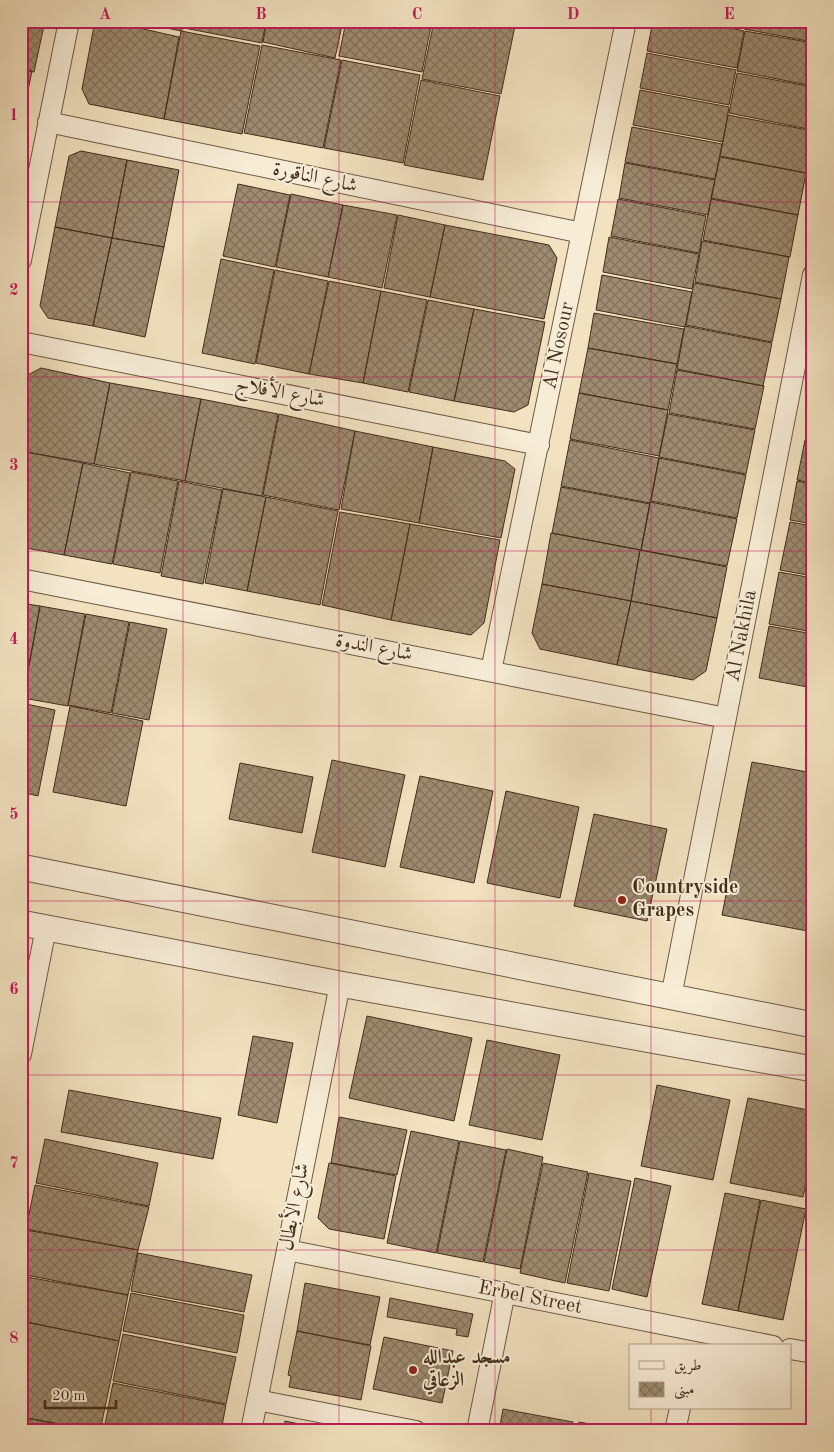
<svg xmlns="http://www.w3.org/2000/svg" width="834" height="1452" font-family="'Old Standard TT',Amiri,serif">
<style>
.building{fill:url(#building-cross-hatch);stroke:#422d19}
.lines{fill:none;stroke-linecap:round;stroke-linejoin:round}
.minor-casing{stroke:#6e5a43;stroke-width:22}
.tertiary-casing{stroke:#6e5a43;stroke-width:27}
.minor{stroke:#f7ecd6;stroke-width:20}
.tertiary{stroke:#f7ecd6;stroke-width:25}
.grid{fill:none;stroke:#c2185b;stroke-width:1;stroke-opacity:0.55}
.poi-dot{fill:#8f2418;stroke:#f7ecd6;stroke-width:2}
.labels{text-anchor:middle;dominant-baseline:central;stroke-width:4;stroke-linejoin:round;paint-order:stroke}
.street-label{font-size:20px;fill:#422d19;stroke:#f7ecd6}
.poi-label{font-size:20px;font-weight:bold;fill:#422d19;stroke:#f7ecd6;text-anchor:start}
.neatline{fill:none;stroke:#c2185b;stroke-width:2}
.grid-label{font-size:16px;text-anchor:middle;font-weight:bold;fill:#c2185b}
</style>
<defs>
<pattern id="building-cross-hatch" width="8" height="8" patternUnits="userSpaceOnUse" patternTransform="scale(1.25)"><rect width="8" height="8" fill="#9e8b70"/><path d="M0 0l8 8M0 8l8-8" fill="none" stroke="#82725b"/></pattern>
</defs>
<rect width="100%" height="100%" fill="#f2e2c0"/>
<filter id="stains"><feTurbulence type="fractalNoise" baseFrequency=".004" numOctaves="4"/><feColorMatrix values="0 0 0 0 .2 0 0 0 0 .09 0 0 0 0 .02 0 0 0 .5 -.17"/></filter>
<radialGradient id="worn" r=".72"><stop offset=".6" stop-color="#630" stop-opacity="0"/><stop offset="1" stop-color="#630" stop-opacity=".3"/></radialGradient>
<!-- building -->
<path class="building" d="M21 21H45L34 72 21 69Z
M95 21H108L179 37 164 119 89 104 82 89Z
M134 21H183L181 31Z
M185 21H266L262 43 184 28Z
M267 21H343L335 58 263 42Z
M346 21H432L422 72 339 56Z
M434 21H516L501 94 422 79Z
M653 21H696L744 31 737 68 647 51Z
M699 21H742L741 29Z
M746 21H813V42L744 29Z
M181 31 260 46 242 134 164 119Z
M745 31 813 43V86L737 71Z
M262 45 341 60 323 148 244 133Z
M647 53 736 70 729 105 640 88Z
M342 60 420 75 403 163 324 148Z
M21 69 32 71 23 114 21 113Z
M737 73 813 87V130L729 113Z
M421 80 500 96 483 180 404 165Z
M640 90 729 107 723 142 633 125Z
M21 113 25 114 21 135Z
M728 115 813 131 806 173 720 156Z
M632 127 722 144 715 179 625 162Z
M81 151 127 160 112 238 55 227 69 156Z
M720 157 806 173 798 215 711 198Z
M127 160 179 170 164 247 112 238Z
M625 163 715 180 708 215 619 198Z
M238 184 290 195 275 267 223 256Z
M291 194 343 205 328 277 276 267Z
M618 199 706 216 699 253 611 236Z
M711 199 798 215 790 257 703 240Z
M343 205 397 215 382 288 328 277Z
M398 215 445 225 430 297 384 288Z
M445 225 549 245 557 258 544 319 430 297Z
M55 227 112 238 93 326 48 318 40 306Z
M609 237 699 254 692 289 603 272Z
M112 238 164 247 145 337 93 326Z
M702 241 789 257 781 299 695 282Z
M221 259 274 270 255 364 202 353Z
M275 270 328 281 309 374 256 363Z
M602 275 692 292 685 327 596 310Z
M329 281 381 291 363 383 309 374Z
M694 283 781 299 772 342 686 325Z
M381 291 427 300 408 392 363 383Z
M428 300 474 309 454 401 409 392Z
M474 309 545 322 528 405 514 412 454 401Z
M594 313 684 329 677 364 588 348Z
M685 326 772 343 763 386 677 369Z
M588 348 677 364 668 410 579 393Z
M41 368 110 383 94 464 21 451V391L24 377Z
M677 370 764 386 755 429 669 413Z
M110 383 201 399 185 481 94 464Z
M579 393 668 410 659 456 570 439Z
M201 399 278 414 262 496 185 481Z
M813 403V441L806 439Z
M279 414 355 431 339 510 263 495Z
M668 414 755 430 746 474 659 457Z
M355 431 433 447 419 523 341 509Z
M570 440 659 458 650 503 561 486Z
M805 440 813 442V483L797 480Z
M433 447 505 461 515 469 501 538 419 523Z
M21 451 83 463 64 555 21 547Z
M659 458 746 475 737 518 651 501Z
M83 463 130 473 112 564 64 555Z
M131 472 178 481 160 573 113 564Z
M179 481 222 490 203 584 161 576Z
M797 481 813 484V524L790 520Z
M561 487 650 504 641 550 552 533Z
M223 489 266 497 247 591 205 583Z
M266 497 338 511 320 605 247 591Z
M650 502 737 519 727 566 641 550Z
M340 512 410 524 391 620 322 605Z
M790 522 813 526V576L780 570Z
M410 524 500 540 484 623 471 635 391 620Z
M551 533 640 550 631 601 542 584Z
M640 550 727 567 717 618 631 601Z
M779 572 813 578V632L769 624Z
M542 584 631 601 617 665 540 649 532 633Z
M631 601 717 618 706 671 693 680 617 665Z
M21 603 40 606 23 697H21Z
M40 606 85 614 68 706 23 698Z
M86 614 129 622 111 713 68 705Z
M130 622 167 629 149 720 112 713Z
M769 626 813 634V688L759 678Z
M21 703 55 710 38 796 21 792Z
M70 706 143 721 126 806 53 792Z
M332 760 405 775 385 867 312 852Z
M752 762 813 773V932L722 915Z
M240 763 313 777 302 833 229 819Z
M420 776 493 791 474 883 400 867Z
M506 791 579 807 560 898 487 883Z
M594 814 667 829 647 921 574 906Z
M367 1016 472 1038 454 1121 349 1098Z
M253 1036 293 1043 277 1123 238 1115Z
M487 1040 560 1055 542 1140 469 1125Z
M657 1085 730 1100 713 1180 641 1166Z
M69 1090 221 1118 213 1159 61 1132Z
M748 1098 813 1111V1151L803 1197 730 1183Z
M339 1117 407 1130 397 1175 331 1163Z
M411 1131 459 1141 436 1253 387 1243Z
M45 1139 158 1163 149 1206 36 1183Z
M460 1141 506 1150 483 1262 437 1253Z
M507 1149 543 1157 520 1269 484 1262Z
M329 1163 396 1176 384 1239 329 1229 318 1218Z
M543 1163 588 1172 565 1283 520 1273Z
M589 1173 631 1181 609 1291 567 1283Z
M635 1178 671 1186 647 1297 612 1289Z
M35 1185 149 1207 138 1250 26 1229Z
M725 1193 760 1200 738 1311 702 1304Z
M761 1200 806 1209 783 1320 738 1311Z
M26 1230 138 1250 128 1295 21 1274V1251Z
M138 1253 252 1275 244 1312 131 1291Z
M21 1276 128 1295 119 1341 21 1321Z
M305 1283 380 1297 370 1345 297 1331Z
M131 1293 244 1315 237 1353 123 1331Z
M390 1298 473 1314 468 1337 456 1335 457 1329 387 1317Z
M21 1321 119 1341 100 1431 21 1417Z
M297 1331 371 1346 361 1400 289 1387 291 1376 288 1375Z
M123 1334 236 1357 226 1404 113 1381Z
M384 1337 453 1351 442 1403 373 1389Z
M113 1383 226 1405 221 1431 104 1430Z
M503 1409 573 1422 572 1431H499Z
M21 1417 92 1431H21Z
M285 1421 334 1431H283Z
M579 1422 628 1431H577Z
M804 1426 813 1427V1431H803Z"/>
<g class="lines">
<!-- minor casing -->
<g class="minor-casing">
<path id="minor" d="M48 122 582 233
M21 260 69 21
M21 342 539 445
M21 579 726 718
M491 671 626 21
M671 997 813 275
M21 1054 46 928
M287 1250 773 1346
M790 1349 813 1353
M257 1400 416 1431
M251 1431 340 984
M477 1431 505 1292
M675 1431 680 1408"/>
</g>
<!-- tertiary casing -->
<g class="tertiary-casing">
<path id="tertiary" d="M21 867 813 1025
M21 923 340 984 813 1069"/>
</g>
<!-- minor -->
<use href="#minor" class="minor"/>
<!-- tertiary -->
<use href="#tertiary" class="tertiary"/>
</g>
<!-- grid -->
<path class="grid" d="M183 21V1431M339 21V1431M495 21V1431M651 21V1346M21 202H813M21 377H813M21 551H813M21 726H813M21 901H813M21 1075H813M21 1250H813M651 1408V1431"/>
<!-- markers -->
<g class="poi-dot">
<circle cx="622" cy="900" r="5"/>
<circle cx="413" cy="1370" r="5"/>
</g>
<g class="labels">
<!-- street labels -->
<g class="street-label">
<text transform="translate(315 178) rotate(12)">شارع الناقورة</text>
<text transform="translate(559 346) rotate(-78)">Al Nosour</text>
<text transform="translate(280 393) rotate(11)">شارع الأفلاج</text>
<text transform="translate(742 636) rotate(-79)">Al Nakhila</text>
<text transform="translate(374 648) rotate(11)">شارع الندوة</text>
<text transform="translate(295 1207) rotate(-79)">شارع الأبطال</text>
<text transform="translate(530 1298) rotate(11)">Erbel Street</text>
</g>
<!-- poi labels -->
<g class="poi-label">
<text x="632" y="888">Countryside<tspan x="632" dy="23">Grapes</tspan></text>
<text x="423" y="1358">مسجد عبدالله<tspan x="423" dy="23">الزعاقي</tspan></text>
</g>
</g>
<!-- margin -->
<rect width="834" height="1452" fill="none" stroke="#f2e2c0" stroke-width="55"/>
<!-- legend -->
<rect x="629" y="1344" width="162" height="65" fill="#f7ecd6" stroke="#afa08a"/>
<rect x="639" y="1361" width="25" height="8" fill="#f7ecd6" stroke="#afa08a"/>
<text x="674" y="1370" font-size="15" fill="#422d19">طريق</text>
<rect x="639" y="1382" width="25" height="15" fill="url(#building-cross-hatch)" stroke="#afa08a"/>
<text x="674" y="1394" font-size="15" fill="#422d19">مبنى</text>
<!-- scale -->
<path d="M45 1400v8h71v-8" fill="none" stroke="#422d19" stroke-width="2.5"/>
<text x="52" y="1400" font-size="15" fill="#422d19" stroke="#f7ecd6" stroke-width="4" paint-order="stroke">20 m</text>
<rect x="28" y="28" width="778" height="1396" class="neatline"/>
<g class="grid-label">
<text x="105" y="19">A</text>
<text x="261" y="19">B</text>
<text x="417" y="19">C</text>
<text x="573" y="19">D</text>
<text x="729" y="19">E</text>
<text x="14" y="120">1</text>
<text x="14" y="295">2</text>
<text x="14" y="470">3</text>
<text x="14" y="644">4</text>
<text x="14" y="819">5</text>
<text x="14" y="994">6</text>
<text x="14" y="1168">7</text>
<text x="14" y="1343">8</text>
</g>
<rect width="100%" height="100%" filter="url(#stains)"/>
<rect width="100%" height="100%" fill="url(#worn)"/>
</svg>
